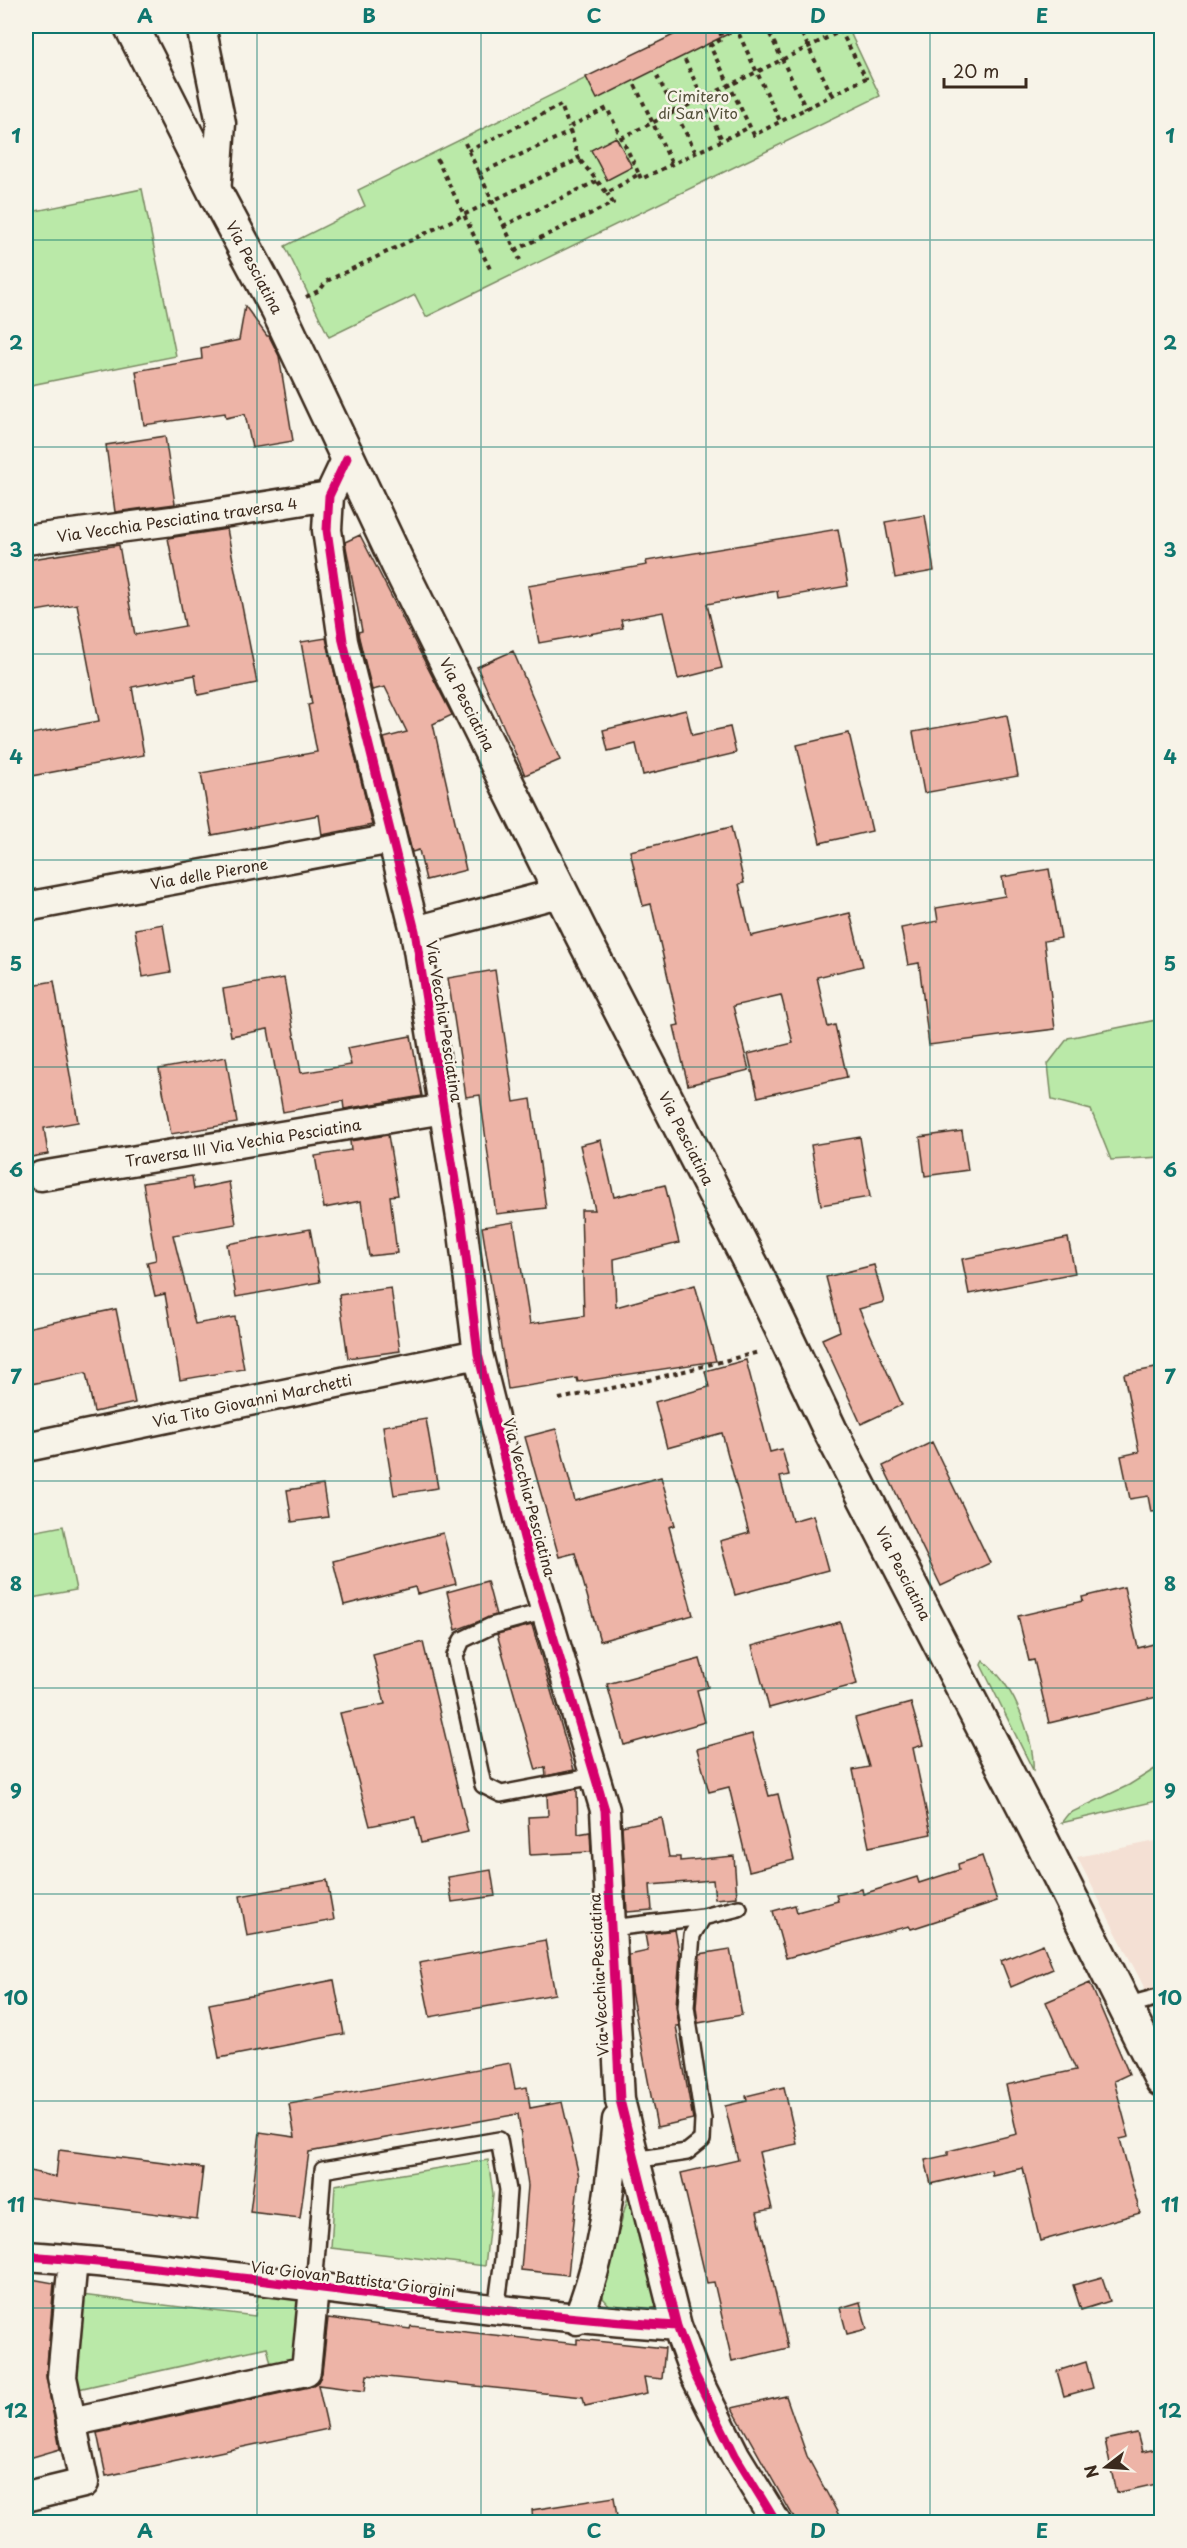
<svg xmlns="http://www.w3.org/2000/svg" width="1187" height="2548" font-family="'Playpen Sans',sans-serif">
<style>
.built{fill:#f4e0d4}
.green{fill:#bae9a8;stroke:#7a8a63;stroke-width:1.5}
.building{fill:#edb4a7;stroke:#3b2a1e;stroke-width:1.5}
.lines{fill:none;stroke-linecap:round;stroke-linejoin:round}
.service-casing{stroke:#3b2a1e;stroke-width:20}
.minor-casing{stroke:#3b2a1e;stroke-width:33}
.primary-casing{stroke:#3b2a1e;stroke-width:38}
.path{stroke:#3b2a1e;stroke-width:4;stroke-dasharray:4.5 4.5;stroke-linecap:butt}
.service{stroke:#f7f3e8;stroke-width:15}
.minor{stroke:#f7f3e8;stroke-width:28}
.primary{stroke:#f7f3e8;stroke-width:33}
.cycleway-casing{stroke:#f7f3e8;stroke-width:13}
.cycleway{stroke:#d6006c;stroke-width:9}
.grid{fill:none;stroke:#0f766e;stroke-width:1.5;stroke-opacity:0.55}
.labels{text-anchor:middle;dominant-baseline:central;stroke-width:5;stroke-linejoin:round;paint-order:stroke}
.park-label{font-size:15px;fill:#54503a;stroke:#f7f3e8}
.street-label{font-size:15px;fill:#3b2a1e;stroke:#f7f3e8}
.neatline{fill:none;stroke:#0f766e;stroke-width:2}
.grid-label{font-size:20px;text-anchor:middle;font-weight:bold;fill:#0f766e}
</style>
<rect width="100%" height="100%" fill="#f7f3e8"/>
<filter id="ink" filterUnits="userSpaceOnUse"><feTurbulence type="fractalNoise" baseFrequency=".0167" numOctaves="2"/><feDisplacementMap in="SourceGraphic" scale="12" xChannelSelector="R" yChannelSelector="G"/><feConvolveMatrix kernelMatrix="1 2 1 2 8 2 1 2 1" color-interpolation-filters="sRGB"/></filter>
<g filter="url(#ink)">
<!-- built -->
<path class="built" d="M1161 1840V2020L1077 1857Z"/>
<!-- green -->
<path class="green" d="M692 26H847L880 96 426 317 415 295 329 337 285 246 365 206 358 190Z
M142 189 176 356 26 386V213Z
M1161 1019V1157L1111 1160 1091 1110 1052 1100 1048 1064 1068 1038Z
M63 1526 76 1590 26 1599V1533Z
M983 1660C990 1666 997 1673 1003 1681 1018 1701 1035 1744 1033 1770L981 1665Z
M1158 1767 1161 1776V1800L1061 1823 1068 1814 1129 1785Z
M488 2160 493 2194 485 2266 331 2248 335 2185Z
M630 2189 659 2304 656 2307 649 2310 610 2306 603 2298V2289Z
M81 2295 255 2316 258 2295 303 2299 299 2362 272 2368 267 2347 78 2389 74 2370Z"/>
<!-- building -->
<path class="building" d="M692 26H744L597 99 586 77Z
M616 137 632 167 607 180 591 150Z
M245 306 267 336H269L279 356 293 441 252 448 245 414 226 418 225 413 144 425 136 371 202 359 201 348 239 340Z
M165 436 175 504 115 512 106 445Z
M925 515 934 571 895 578 885 522Z
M227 529 257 683 198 695 195 675 132 687 144 755 26 777V735L99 721 77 604 30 612 26 588V560L119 545 135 635 185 626 168 538Z
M838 529 848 586 778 598 777 591 707 604 722 668 678 679 663 612 621 620 623 628 539 643 528 586 647 565 646 561Z
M360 535 452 715 433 724 466 870 426 880 419 850 412 852 384 738 407 732 385 687 372 690 359 638 358 632 362 631 345 542Z
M326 638 372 825 322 835 319 815 212 835 201 773 317 752 308 705 312 704 301 642Z
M513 651 560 760 525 775 477 667Z
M686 710 692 735 730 727 736 753 643 775 636 744 608 751 603 730Z
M1007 715 1018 776 924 793 913 732Z
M849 733 872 831 820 843 797 745Z
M731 827 744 883 739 884 751 936 850 913 863 966 817 977 828 1027 835 1025 847 1077 758 1097 748 1054 793 1043 781 995 733 1006 749 1070 688 1085 674 1026 679 1025 651 904 643 906 630 851Z
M1049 869 1061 938 1044 941 1055 1029 929 1045 919 963 908 965 901 928 938 921 936 908 1005 896 1002 877Z
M163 924 171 972 143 977 135 929Z
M495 970 514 1102 531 1099 546 1208 496 1214 480 1095 466 1097 448 978Z
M284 978 301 1073 351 1065 347 1048 411 1036 422 1096 344 1109 343 1101 283 1112 268 1029 231 1036 223 989Z
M54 981 78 1122 44 1128 48 1154 26 1158V1090H30L26 1065V986Z
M226 1057 237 1123 171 1134 159 1069Z
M962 1131 968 1170 925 1176 920 1137Z
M388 1135 398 1195 390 1196 397 1253 369 1256 361 1201 324 1208 315 1156 351 1150 350 1141Z
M860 1137 870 1197 821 1205 811 1145Z
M601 1140 614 1197 665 1185 679 1243 614 1259 616 1307 695 1285 716 1361 578 1382 577 1378 508 1389 482 1227 514 1222 530 1324 584 1316 581 1210H595L580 1145Z
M192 1176 194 1189 229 1182 236 1224 173 1235 195 1324 235 1317 244 1369 180 1380 165 1294 155 1296 147 1262 156 1260 143 1183Z
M310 1229 320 1282 236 1297 227 1244Z
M1068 1238 1075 1273 969 1294 962 1259Z
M874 1265 884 1302 859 1309 902 1405 861 1424 822 1339 840 1331 826 1277Z
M391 1288 400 1351 348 1358 339 1295Z
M116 1309 135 1403 94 1412 86 1373 26 1385V1328Z
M746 1360 770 1452 782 1449 789 1475 780 1477 792 1521 813 1515 828 1570 735 1595 720 1541 749 1533 722 1433 667 1448 655 1402 709 1387 705 1371Z
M1161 1367V1511L1151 1512 1148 1496 1130 1499 1121 1456 1139 1452 1124 1374Z
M426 1419 438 1488 394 1495 383 1426Z
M556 1429 575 1501 661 1477 675 1525 669 1527 693 1615 600 1641 575 1553 559 1557 525 1437Z
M932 1442 990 1563 941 1586 883 1466Z
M323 1485 328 1517 292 1522 287 1490Z
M443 1533 456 1584 417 1594 415 1587 344 1605 333 1561Z
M487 1581 496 1615 456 1630 447 1592Z
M1124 1587 1138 1648 1161 1642V1696L1049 1723 1034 1660 1029 1661 1018 1616 1083 1601 1082 1597Z
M840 1622 857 1684 769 1708 752 1646Z
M532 1625 574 1770 546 1776 545 1767 536 1770 497 1634Z
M423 1642 468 1832 421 1843 415 1817 370 1826 340 1713 385 1704 373 1655Z
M700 1659 708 1687 697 1690 705 1722 624 1745 607 1684Z
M911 1703 923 1745 913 1748 931 1834 869 1847 853 1770 869 1767 855 1718Z
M752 1734 769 1796 778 1794 794 1860 749 1871 729 1787 709 1792 697 1749Z
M577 1789 578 1834 590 1832 591 1852 530 1855 528 1817 548 1816 547 1795Z
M662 1818 669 1857H680V1861L734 1856 737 1897 715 1899 713 1880 650 1885 652 1910 627 1912 622 1826Z
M982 1856 997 1901 911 1929 909 1926 786 1958 773 1911 795 1905 797 1912 838 1901 836 1895 862 1889 863 1894 917 1877 919 1883 959 1870 958 1864Z
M491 1870 495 1896 452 1902 448 1877Z
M327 1880 334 1920 247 1936 240 1896Z
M675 1930 680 1956 676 2006 679 2026H676L693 2119 657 2127 631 1991 629 1955 648 1951 645 1934Z
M545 1940 555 1994 430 2017 419 1963Z
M1043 1944 1053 1969 1011 1987 1001 1961Z
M730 1949 742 2015 698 2023 696 2007 700 1954Z
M334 1980 344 2034 219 2058 209 2004Z
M1090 1983 1129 2074 1114 2081 1129 2137 1120 2139 1140 2213 1040 2241 1023 2168 992 2175 991 2170 931 2184 925 2160 948 2155V2151L1017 2134 1006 2085 1076 2070 1046 2002Z
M510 2063 515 2089 527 2087 530 2108 562 2102 579 2176 568 2275 521 2270 528 2186 518 2114 309 2152 300 2218 250 2212 260 2132 295 2137 289 2104Z
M784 2087 797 2144 759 2152 772 2209 757 2212 788 2348 732 2361 714 2282 707 2283 681 2173 738 2160 725 2106 747 2101 746 2096Z
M59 2150 203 2168 197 2219 26 2197V2170L56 2177Z
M1102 2277 1110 2301 1081 2310 1073 2285Z
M26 2278 54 2283 46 2376 60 2449 26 2459Z
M860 2302 867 2329 847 2334 840 2308Z
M328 2318 410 2329 411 2326 577 2344V2339L665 2348 662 2379 644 2377 647 2393 585 2406 583 2397 367 2375 365 2391 318 2385 328 2429 106 2476 97 2433 309 2387 318 2382 322 2373Z
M1086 2362 1093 2388 1064 2396 1057 2371Z
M786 2396 807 2456 843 2523H797L732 2408Z
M1137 2433 1142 2452 1161 2448V2483L1116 2493 1105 2440Z
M614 2497 618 2523H533L532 2510Z"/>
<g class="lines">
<!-- service casing -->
<g class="service-casing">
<path id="service" d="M546 1611 491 1626 462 1640 455 1656 483 1785 501 1794 595 1776
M611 1928 703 1917
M1125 2006 1162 1996
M634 2160 687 2152 702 2140 703 2119 686 2007 692 1935 703 1917 739 1908
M314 2288 323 2170 499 2140 508 2190 503 2259 496 2310"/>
</g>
<!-- minor casing -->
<g class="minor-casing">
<path id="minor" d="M201 26 221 123 216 194
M347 458 329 496 327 530 343 641 415 931 462 1224 478 1354 524 1538 605 1810 620 2100 677 2326 695 2375 735 2455 776 2522
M26 540 172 521 329 496
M26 907 392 839
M415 931 562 892
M41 1176 444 1109
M26 1447 478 1354
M26 2256C244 2272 459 2312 677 2326
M577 2320C604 2258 610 2186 617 2120
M71 2422 306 2371 314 2288
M26 2497 84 2483 62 2377 73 2260"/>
</g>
<!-- primary casing -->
<g class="primary-casing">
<path id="primary" d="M131 26 216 194 278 310 398 564 582 935 755 1272 830 1430 1041 1839 1162 2080"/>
</g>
<!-- path -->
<path class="path" d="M724 26 719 28 722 39 710 46 754 135 866 78 838 26
M735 26 780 121
M766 26 806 109
M798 26 832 95
M685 60 722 140
M657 76 696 153
M635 85 672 164
M621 138 841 31
M465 143 520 260
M468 151 561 105 569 127
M437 159 491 271
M478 174 570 132
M639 174 641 179 750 127
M503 226 597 181
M515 250 613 203 607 193
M306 297 320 290 327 281 579 159 569 127 607 108 639 174 607 193 579 159
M559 1399 641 1382 759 1352"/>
<!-- service -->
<use href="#service" class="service"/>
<!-- minor -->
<use href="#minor" class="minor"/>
<!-- primary -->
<use href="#primary" class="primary"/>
<!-- cycleway casing -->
<g class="cycleway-casing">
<path id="cycleway" d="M347 458 329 496 327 530 343 641 415 931 462 1224 478 1354 524 1538 605 1810 620 2100 677 2326 695 2375 735 2455 776 2522
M26 2256C244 2272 459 2312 677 2326"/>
</g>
<!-- cycleway -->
<use href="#cycleway" class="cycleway"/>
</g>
</g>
<!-- grid -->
<path class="grid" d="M257 26V2522M481 26V2522M706 26V2522M930 26V2522M26 240H1162M26 447H1162M26 654H1162M26 860H1162M26 1067H1162M26 1274H1162M26 1481H1162M26 1688H1162M26 1894H1162M26 2101H1162M26 2308H1162"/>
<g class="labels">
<!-- park labels -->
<g class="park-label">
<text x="698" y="95">Cimitero<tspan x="698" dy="17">di San Vito</tspan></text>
</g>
<!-- street labels -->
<g class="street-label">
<text transform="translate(255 267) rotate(62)">Via Pesciatina</text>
<text transform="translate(177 519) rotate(-8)">Via Vecchia Pesciatina traversa 4</text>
<text transform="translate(468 704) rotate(63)">Via Pesciatina</text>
<text transform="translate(209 873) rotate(-10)">Via delle Pierone</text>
<text transform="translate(445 1021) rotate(81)">Via Vecchia Pesciatina</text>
<text transform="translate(687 1138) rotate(63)">Via Pesciatina</text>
<text transform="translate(243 1142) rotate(-9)">Traversa III Via Vechia Pesciatina</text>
<text transform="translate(252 1400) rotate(-12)">Via Tito Giovanni Marchetti</text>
<text transform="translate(530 1497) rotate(75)">Via Vecchia Pesciatina</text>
<text transform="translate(904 1573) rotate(63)">Via Pesciatina</text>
<text transform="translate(598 1975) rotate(-93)">Via Vecchia Pesciatina</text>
<text transform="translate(353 2278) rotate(7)">Via Giovan Battista Giorgini</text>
</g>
</g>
<!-- margin -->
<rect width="1187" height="2548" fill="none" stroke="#f7f3e8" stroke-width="66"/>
<!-- north arrow -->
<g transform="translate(1106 2467) rotate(253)" stroke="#f7f3e8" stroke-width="4.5" paint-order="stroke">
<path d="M0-4.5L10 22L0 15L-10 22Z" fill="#3b2a1e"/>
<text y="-9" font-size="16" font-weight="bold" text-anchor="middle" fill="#3b2a1e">N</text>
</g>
<!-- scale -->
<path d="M944 78v9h82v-9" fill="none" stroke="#3b2a1e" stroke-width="3"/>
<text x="953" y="78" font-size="18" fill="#3b2a1e" stroke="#f7f3e8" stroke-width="4.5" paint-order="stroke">20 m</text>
<rect x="33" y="33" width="1121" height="2482" class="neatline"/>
<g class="grid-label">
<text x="145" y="23">A</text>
<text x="369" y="23">B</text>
<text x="594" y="23">C</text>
<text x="818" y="23">D</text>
<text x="1042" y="23">E</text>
<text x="16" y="143">1</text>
<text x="1170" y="143">1</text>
<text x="16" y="350">2</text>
<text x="1170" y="350">2</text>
<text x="16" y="557">3</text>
<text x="1170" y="557">3</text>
<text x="16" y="764">4</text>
<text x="1170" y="764">4</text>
<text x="16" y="971">5</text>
<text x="1170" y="971">5</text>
<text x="16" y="1177">6</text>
<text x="1170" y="1177">6</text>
<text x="16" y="1384">7</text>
<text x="1170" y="1384">7</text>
<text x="16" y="1591">8</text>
<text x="1170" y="1591">8</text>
<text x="16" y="1798">9</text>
<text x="1170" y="1798">9</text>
<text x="16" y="2005">10</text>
<text x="1170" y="2005">10</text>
<text x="16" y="2212">11</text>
<text x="1170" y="2212">11</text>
<text x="16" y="2418">12</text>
<text x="1170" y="2418">12</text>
<text x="145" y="2538">A</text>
<text x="369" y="2538">B</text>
<text x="594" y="2538">C</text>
<text x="818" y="2538">D</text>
<text x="1042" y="2538">E</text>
</g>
</svg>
